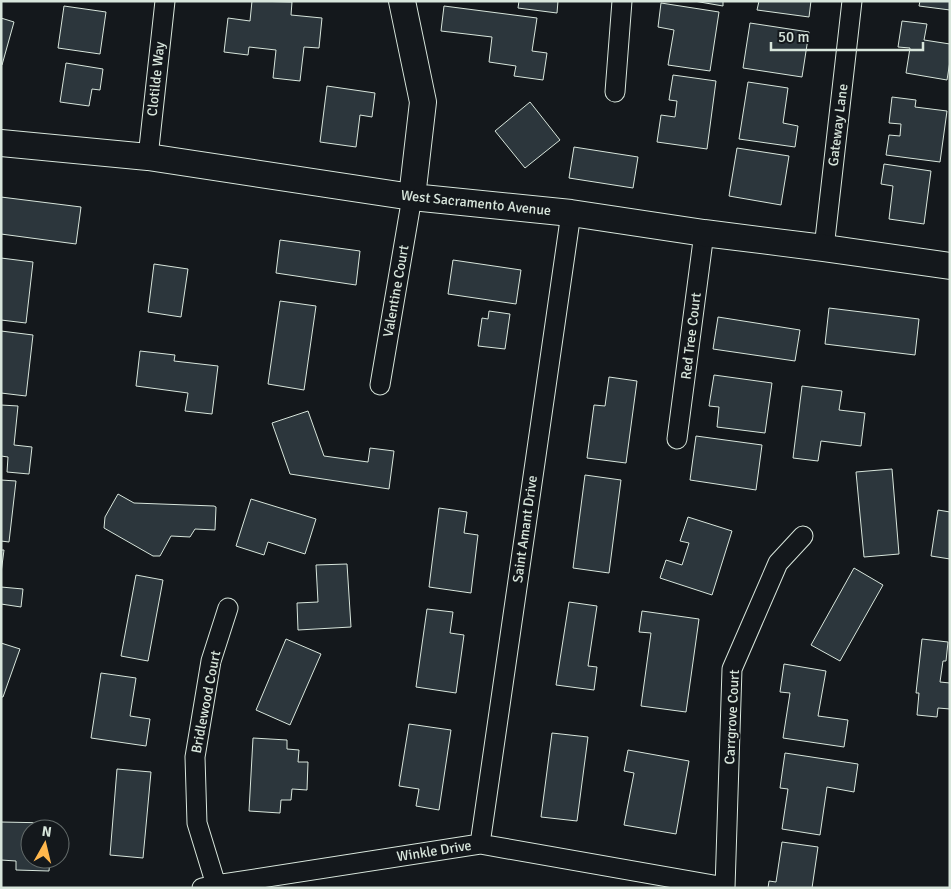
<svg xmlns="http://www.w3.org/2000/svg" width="951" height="889" font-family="Signika,sans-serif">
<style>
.building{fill:#2c363c;stroke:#d8e6dc}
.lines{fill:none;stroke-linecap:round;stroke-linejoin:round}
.street-casing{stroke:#d8e6dc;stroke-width:21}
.secondary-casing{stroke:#d8e6dc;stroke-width:28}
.street{stroke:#14181c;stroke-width:19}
.secondary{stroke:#14181c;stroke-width:26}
.labels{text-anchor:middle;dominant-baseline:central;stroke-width:4;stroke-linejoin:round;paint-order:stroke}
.street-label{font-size:14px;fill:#d8e6dc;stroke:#14181c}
</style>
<rect width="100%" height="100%" fill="#14181c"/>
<!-- building -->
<path class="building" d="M252 1 292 2 291 15 322 18 319 48 304 47 300 81 273 78 276 50 249 47 248 55 224 52 228 18 250 21Z
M519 1H558L557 13 518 8Z
M694 1H723V6Z
M759 1H811L809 17 757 10Z
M920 1H950V10L919 6Z
M661 3 719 12 710 71 668 65 674 30 658 27Z
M64 6 106 12 100 54 58 48Z
M444 6 537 18 532 51 547 53 543 80 514 76 516 66 489 62 492 37 441 31Z
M1 18 14 22 2 65H1Z
M902 21 927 24 924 40 950 44V61L947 80 906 73 910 48 898 47Z
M750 23 809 32 802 77 743 68Z
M66 63 103 69 100 90 92 89 89 106 60 102Z
M673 75 716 81 707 149 657 142 661 115 675 117 677 101 669 100Z
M748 82 788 88 783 123 798 126 795 147 739 139Z
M327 86 375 93 372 117 360 115 356 147 320 142Z
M892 97 916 100 915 107 947 111 940 162 886 155 889 135 900 136 901 124 889 123Z
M530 102 560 140 525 168 495 131Z
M574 147 638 157 633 188 569 178Z
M737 148 789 156 781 205 729 196Z
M884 164 931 171 924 224 889 219 893 186 881 184Z
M1 197 81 207 76 244 1 234Z
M280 240 360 251 356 285 276 273Z
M1 258 33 262 26 323 1 320Z
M453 260 521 270 516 304 448 294Z
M154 264 188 269 181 317 148 312Z
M280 301 316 306 304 390 268 384Z
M829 308 919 319 915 355 825 344Z
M489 311 510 314 505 349 478 346 482 318 488 319Z
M718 317 800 330 795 361 713 349Z
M1 331 33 335 26 396 1 393Z
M140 351 175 355 174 361 218 366 212 414 185 411 188 393 136 386Z
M714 375 772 383 765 433 717 427 719 407 709 406Z
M609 377 637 381 626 463 587 458 594 405 605 406Z
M802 386 842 391 839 410 865 413 861 446 821 441 818 461 793 458Z
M1 405 18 406 14 445 32 447 29 474 7 472 8 457 1 456Z
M308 411 324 456 368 462 370 448 394 451 389 489 290 474 272 423Z
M696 436 762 445 756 490 690 480Z
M892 469 899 554 864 557 856 472Z
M585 475 621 480 609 573 573 568Z
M1 480 16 481 9 542 1 541Z
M118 494 134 503 214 506 216 507 215 530 195 529 190 537 171 536 160 556H153L104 528 105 517Z
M251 499 316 519 305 554 268 542 264 555 236 546Z
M439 508 467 512 464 533 478 535 471 593 429 587Z
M938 510 950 512V559L931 556Z
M688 517 732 531 712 595 660 578 666 560 682 565 689 543 680 541Z
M1 550H4L1 573Z
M347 564 351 627 298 630 297 603 318 602 316 565Z
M854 568 883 585 840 661 811 645Z
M136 575 163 580 148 661 121 656Z
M1 587 23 589 21 607 1 604Z
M569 602 597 606 588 666 597 667 594 690 556 685Z
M427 609 453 612 450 633 464 635 456 693 416 687Z
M642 611 699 619 686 712 641 706 651 633 639 632Z
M286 639 321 654 290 725 256 710Z
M922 639 948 642 946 661H943L940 682 950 683V709L938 708 937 717 917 715 919 693H916Z
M1 643 20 649 3 697H1Z
M784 664 826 671 818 716 848 720 844 747 783 738 790 693 780 692Z
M101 673 136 678 130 716 150 719 146 746 91 738Z
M409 724 451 730 439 810 416 806 419 789 399 786Z
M552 733 588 737 577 821 541 817Z
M253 738 287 740V749L299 750 298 762H308L307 790 292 789 291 800H281L280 813 249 811Z
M628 750 689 761 676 834 624 825 634 773 624 771Z
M785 753 858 764 854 792 827 787 820 835 782 829 788 789 780 788Z
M117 769 151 772 143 858 110 855Z
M1 822 51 823V829H30V859H50L49 871 16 870V861L1 860Z
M782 842 818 847 812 888H768L769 881 776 882Z"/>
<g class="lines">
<!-- street casing -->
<g class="street-casing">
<path id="street" d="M615 92 622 1
M148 157 165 1
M824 248 852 1
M380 385 412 197
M677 439 704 233
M480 844 571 213
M216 885 197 823 195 757 211 661 228 608
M202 888 216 885 480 844 725 887
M725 888 732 669 778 563 803 536"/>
</g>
<!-- secondary casing -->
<g class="secondary-casing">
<path id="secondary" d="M402 1 423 102 412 197
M1 143 148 157 412 197 571 213 704 233 824 248 950 266"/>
</g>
<!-- street -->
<use href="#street" class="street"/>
<!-- secondary -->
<use href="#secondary" class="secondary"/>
</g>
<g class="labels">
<!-- street labels -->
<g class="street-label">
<text transform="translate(156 79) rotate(-84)">Clotilde Way</text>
<text transform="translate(838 125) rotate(-83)">Gateway Lane</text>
<text transform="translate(476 203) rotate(6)">West Sacramento Avenue</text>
<text transform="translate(396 291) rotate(-80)">Valentine Court</text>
<text transform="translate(691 336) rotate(-83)">Red Tree Court</text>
<text transform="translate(525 529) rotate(-82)">Saint Amant Drive</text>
<text transform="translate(206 702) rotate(-79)">Bridlewood Court</text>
<text transform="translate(732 717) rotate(-87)">Carrgrove Court</text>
<text transform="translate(434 851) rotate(-9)">Winkle Drive</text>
</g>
</g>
<!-- border -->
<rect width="951" height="889" fill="none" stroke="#d8e6dc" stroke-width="5"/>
<!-- north arrow -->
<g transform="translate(45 844) rotate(8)"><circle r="24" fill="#14181c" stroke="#626a69"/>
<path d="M0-4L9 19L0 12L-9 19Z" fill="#ffb74d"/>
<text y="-8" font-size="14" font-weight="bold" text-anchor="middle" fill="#d8e6dc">N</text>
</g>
<!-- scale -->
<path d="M771 42v8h152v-8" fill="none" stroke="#d8e6dc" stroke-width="2.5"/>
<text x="778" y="42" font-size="15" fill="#d8e6dc" stroke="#14181c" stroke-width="4" paint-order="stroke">50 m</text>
</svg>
